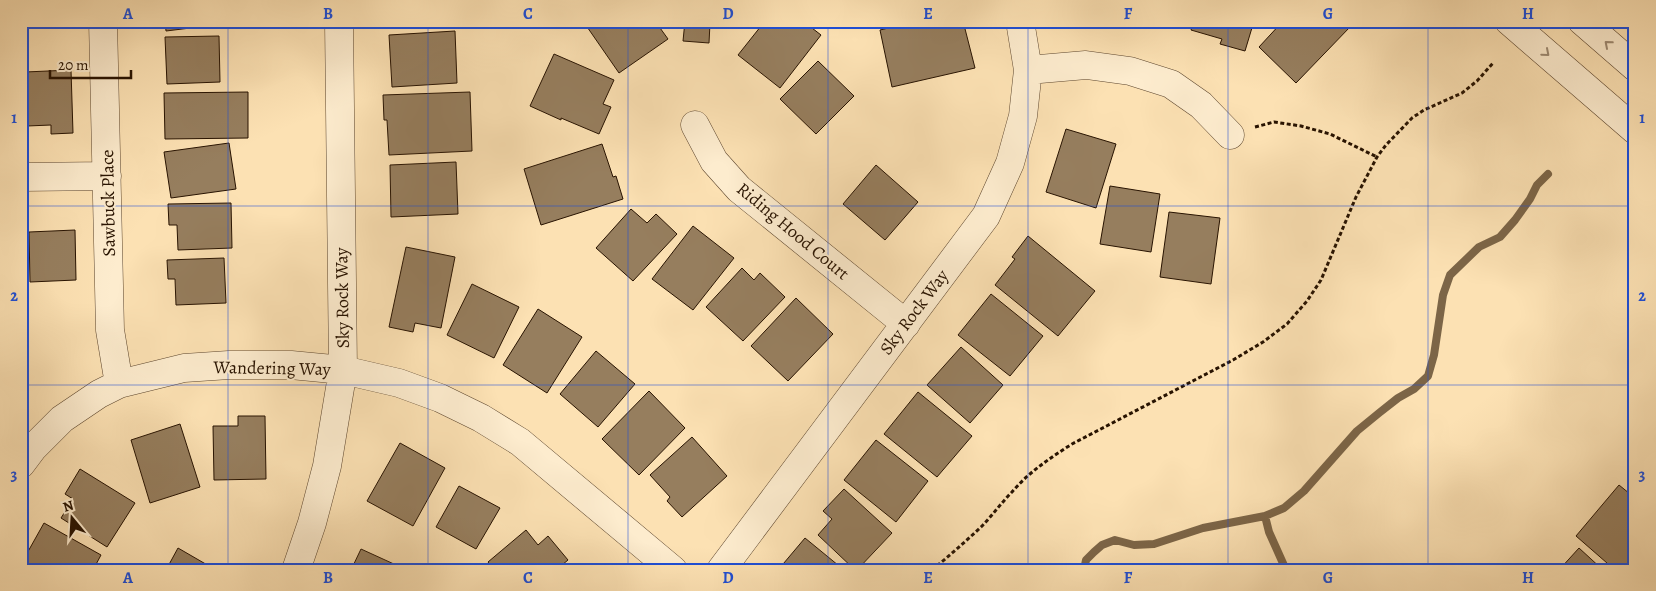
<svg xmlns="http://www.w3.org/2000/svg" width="1656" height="591" font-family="Alegreya,serif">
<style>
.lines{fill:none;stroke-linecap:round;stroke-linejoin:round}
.stream{stroke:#7c6547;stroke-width:8}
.building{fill:#967e5e;stroke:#281301}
.minor-casing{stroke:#5d462e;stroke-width:29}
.tertiary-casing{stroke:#5d462e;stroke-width:29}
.path{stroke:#281301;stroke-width:3;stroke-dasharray:4 2.5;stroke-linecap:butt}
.minor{stroke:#fdecce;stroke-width:28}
.tertiary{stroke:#fdecce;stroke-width:28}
.oneway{stroke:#9d8a72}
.grid{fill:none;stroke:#1d4ed8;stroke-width:1;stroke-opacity:0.55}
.labels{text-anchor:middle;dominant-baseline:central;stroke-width:4;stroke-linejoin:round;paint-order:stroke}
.street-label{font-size:18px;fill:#281301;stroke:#fdecce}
.neatline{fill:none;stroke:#1d4ed8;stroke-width:2}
.grid-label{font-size:16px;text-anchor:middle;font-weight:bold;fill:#1d4ed8}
</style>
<rect width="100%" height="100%" fill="#fce1b3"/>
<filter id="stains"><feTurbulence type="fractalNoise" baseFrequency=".004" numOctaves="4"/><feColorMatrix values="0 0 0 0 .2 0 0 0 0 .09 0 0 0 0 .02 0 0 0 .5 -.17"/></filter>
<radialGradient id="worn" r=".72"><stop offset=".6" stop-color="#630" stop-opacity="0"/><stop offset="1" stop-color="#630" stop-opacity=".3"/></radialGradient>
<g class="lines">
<!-- stream -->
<path class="stream" d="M1265 516 1269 532 1286 570
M1084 570 1086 560 1094 552 1102 545 1115 540 1134 545 1154 544 1203 528 1265 516 1284 508 1304 491 1357 431 1379 413 1398 398 1414 389 1428 376 1434 355 1443 295 1450 275 1479 247 1500 237 1515 220 1530 199 1537 185 1548 174"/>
</g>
<!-- building -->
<path class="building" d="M21 21H66V23L21 27Z
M165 21H231V23L166 31Z
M385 21H459L385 24Z
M583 21H655L668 39 619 73Z
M685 21H744V25L710 23 709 43 683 41Z
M765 21H803L821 35 780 88 738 55Z
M918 21H963L975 68 892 87 880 30Z
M1194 21H1254L1245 51 1220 44 1222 39 1191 30Z
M1283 21H1344L1350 27 1296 83 1259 47Z
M455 31 457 83 392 87 389 35Z
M219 36 220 82 167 84 165 37Z
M554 54 614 80 603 104 611 107 599 134 561 118V120L530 106Z
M818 61 854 96 816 134 780 99Z
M71 70 73 133 51 134V125L27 126 25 72Z
M248 92V138L165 139 164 93Z
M470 92 472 151 389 155 387 120H384L383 95Z
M1066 129 1116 144 1096 208 1046 192Z
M229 143 236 189 171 198 164 152Z
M602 144 613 177 616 176 623 199 541 225 524 169Z
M456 162 458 214 391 217 390 165Z
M876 165 918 202 885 240 843 204Z
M1110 186 1160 194 1151 252 1100 244Z
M231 203 232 248 178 250 177 225H169L168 204Z
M631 209 647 223 656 214 677 234 633 281 596 248Z
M1169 212 1220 218 1211 284 1160 277Z
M693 226 734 258 693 310 652 279Z
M75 230 76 280 30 282 29 232Z
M1028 236 1095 291 1058 336 995 285 1015 259 1012 257Z
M406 247 455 257 441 328 415 323 413 332 389 327Z
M224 258 226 303 176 305 175 279H168L167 260Z
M742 268 754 280 760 273 785 297 743 341 706 307Z
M472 284 519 307 494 358 447 335Z
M991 294 1043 336 1010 376 958 335Z
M796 298 833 334 788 381 751 346Z
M538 309 582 337 547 393 503 365Z
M961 347 1003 385 970 423 927 385Z
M596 351 635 384 598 427 560 394Z
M649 391 685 428 639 475 602 439Z
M918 392 972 436 937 477 884 434Z
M238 416H265L266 479 214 480 213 426H238Z
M180 424 200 487 150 503 131 440Z
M692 437 727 476 682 517 667 501 670 497 650 475Z
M876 440 928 481 896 522 844 480Z
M400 443 445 468 413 526 367 501Z
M80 469 135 503 107 547 61 518 73 499 65 494Z
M1619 485 1635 498V570H1615L1576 536Z
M459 486 500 508 476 549 436 527Z
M844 489 892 533 857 570H855L818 535 832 519 823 511Z
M44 523 101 555 93 570 21 569V564Z
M526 530 538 545 548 536 568 560 556 570H494L488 562Z
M805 538 844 570H778Z
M178 548 216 570H166Z
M1579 548 1603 570H1559Z
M361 549 407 570H351Z"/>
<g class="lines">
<!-- minor casing -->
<g class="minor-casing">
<path id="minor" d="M103 21 110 330 119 384
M1028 70 1086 65 1130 71 1171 84 1201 105 1230 135
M695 125 714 161 739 189 906 324
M21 177 107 176
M21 464 33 448 62 419 99 394 119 384 184 368 229 365H291L343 370 399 383 440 398 481 418 520 442 673 570
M296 570 312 523 327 466 343 370 339 21
M721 570 986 216 1010 163 1023 116 1028 70 1020 21"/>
</g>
<!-- tertiary casing -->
<g class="tertiary-casing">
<path id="tertiary" d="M1509 21 1635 130
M1582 21 1635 67"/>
</g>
<!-- path -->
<path class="path" d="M1255 127 1274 122 1301 126 1330 134 1377 157
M932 570C949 556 965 542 981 527 992 516 1001 503 1012 492 1029 472 1050 458 1072 444L1233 360 1263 342 1287 324 1307 301 1321 280 1356 197 1377 157 1386 145 1412 118 1424 110 1462 93 1477 81 1493 63"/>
<!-- minor -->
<use href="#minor" class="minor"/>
<!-- tertiary -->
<use href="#tertiary" class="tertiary"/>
</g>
<!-- one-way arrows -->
<defs><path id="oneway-chevron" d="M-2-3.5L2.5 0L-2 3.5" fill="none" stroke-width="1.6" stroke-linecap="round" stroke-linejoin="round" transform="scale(1.25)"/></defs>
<g class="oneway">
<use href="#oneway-chevron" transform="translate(1608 44) rotate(-139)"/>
<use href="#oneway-chevron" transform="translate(1546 53) rotate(41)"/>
</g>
<!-- grid -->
<path class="grid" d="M228 21V570M428 21V570M628 21V570M828 21V570M1028 21V570M1228 21V570M1428 21V570M21 206H1635M21 385H1635"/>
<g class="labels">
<!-- street labels -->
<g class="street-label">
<text transform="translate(108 203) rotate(-91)">Sawbuck Place</text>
<text transform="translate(793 231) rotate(40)">Riding Hood Court</text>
<text transform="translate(342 298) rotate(-91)">Sky Rock Way</text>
<text transform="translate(914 312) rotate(-53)">Sky Rock Way</text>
<text transform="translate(272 368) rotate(1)">Wandering Way</text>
</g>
</g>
<!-- margin -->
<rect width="1656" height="591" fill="none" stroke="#fce1b3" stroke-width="55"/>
<!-- north arrow -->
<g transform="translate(72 518) rotate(342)" stroke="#fdecce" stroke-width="4" paint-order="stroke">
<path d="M0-4L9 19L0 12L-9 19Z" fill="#281301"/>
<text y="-8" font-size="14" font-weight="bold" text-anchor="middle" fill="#281301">N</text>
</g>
<!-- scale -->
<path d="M50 70v8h81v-8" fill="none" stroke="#281301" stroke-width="2.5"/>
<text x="58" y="70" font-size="15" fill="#281301" stroke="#fdecce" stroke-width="4" paint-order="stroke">20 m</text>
<rect x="28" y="28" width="1600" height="536" class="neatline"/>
<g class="grid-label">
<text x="128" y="19">A</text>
<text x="328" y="19">B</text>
<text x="528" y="19">C</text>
<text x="728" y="19">D</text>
<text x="928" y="19">E</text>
<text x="1128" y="19">F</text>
<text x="1328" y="19">G</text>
<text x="1528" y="19">H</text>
<text x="14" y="123">1</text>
<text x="1642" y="123">1</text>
<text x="14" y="301">2</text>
<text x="1642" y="301">2</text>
<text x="14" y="480">3</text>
<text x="1642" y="480">3</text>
<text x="128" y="583">A</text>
<text x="328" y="583">B</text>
<text x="528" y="583">C</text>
<text x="728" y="583">D</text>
<text x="928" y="583">E</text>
<text x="1128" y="583">F</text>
<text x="1328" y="583">G</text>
<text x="1528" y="583">H</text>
</g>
<rect width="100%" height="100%" filter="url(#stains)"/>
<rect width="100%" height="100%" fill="url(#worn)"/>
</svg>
